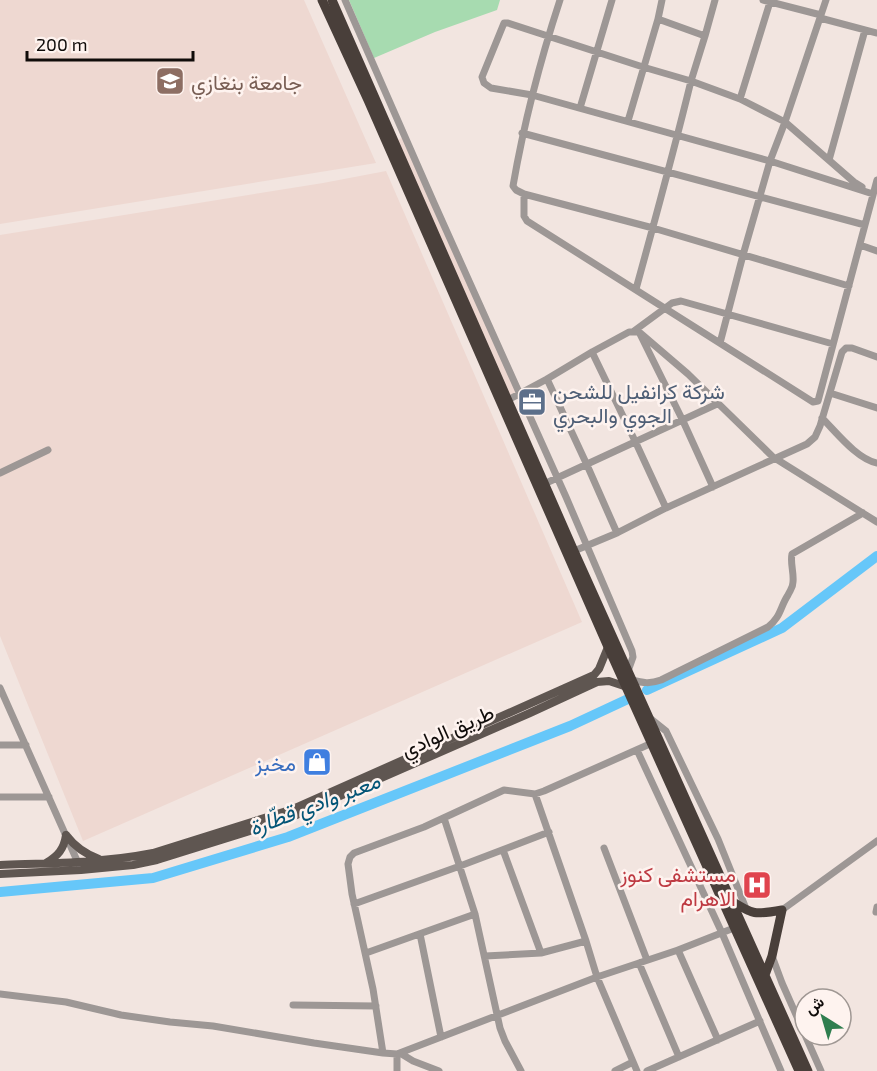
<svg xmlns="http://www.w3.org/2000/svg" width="877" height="1071" font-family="'Exo 2',Vazirmatn,sans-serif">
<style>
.built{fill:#eed8d1}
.green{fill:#a7dbb0}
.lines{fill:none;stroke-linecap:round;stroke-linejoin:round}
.river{stroke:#66c7f9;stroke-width:10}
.minor{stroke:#9d9795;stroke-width:7}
.major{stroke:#5f5651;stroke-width:8}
.highway{stroke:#493f3a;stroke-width:9}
.labels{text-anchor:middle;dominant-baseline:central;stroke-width:5;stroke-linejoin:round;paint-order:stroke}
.education-label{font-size:21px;fill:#785e54;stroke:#fef3ef;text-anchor:start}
.service-label{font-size:21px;fill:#4e5e75;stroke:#fef3ef;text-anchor:start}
.street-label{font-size:21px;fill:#100c0a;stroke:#fef3ef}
.shop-label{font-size:21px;fill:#366cbe;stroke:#fef3ef;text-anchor:end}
.health-label{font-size:21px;fill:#be3a42;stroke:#fef3ef;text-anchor:end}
.water-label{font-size:22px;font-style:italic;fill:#035577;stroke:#fef3ef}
</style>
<rect width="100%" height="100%" fill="#f2e5e0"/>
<!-- built -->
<path class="built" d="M0 0H304L376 163 0 224Z
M407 136 522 391 509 399 397 140Z
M386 171 582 622 83 841 0 636V235L323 183Z"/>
<!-- green -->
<path class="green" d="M349 0H500L497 10 435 32 374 58Z"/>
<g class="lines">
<!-- river -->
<path class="river" d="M647 690 782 628 877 556
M0 892 153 878 288 837 570 726 628 699"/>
<!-- minor -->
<path class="minor" d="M345 0 434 203 566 497 632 651 633 657 628 671
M560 0C540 61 524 123 513 186L516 190 524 194 653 228 849 286
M662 0 658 19 705 36 691 81 740 99 785 122 854 182 862 187
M763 0 821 15
M820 18 877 33
M705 36 715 0
M740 99 770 2
M580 108 612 0
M628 121 658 19
M522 133 865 225
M829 160 865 30
M524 194V216L527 221 813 402 818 401 877 180
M860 245 877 251
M636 289C655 220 674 151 691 81L643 67 508 23H504L482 77 484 83 491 88 532 95 770 161 873 194
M634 331 672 303 681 301 833 344
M640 334 683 421 713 487
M720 343 743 255 770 161 785 122 826 0
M592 352 636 443 666 508
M547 379 587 465 617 533
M830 393 877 408
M508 400 547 379 592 352 629 332H639L688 374 773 457 877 522
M822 418C837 433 857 459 877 463
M0 473 48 450
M544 484 717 404
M574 551 617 533 666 508 807 444 815 437 820 426 842 352 846 348H852L877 357
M632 680C643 683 650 684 661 680L768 627C781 617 780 607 788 595 790 590 793 588 793 582 794 572 790 563 792 554L863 513
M0 688 79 865
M651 719 666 731 718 839 747 911
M0 745H26
M637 750 722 933 781 1071
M535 794 586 941 597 977 637 1071
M0 797H49
M444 818 475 914 500 1028 505 1041 521 1071
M604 848 647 960
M503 850 541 953
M354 904 460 866 549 832
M782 910 877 841
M876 912 877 907
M420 934 441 1037
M678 950 718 1040
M366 953 475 914
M485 956 541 953 586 941
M772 956 782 983 821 1071
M639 963 679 1057
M0 994 66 1002 121 1015 170 1022 213 1026 314 1043 383 1053 397 1054
M293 1005 376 1006
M383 1053 373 989 352 894 348 864 350 857 354 853 424 827 504 790 535 794 544 791 652 743
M400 1053 413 1061 439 1071
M397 1071V1054L597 977 678 950 734 928
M615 1071 633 1062
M647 1071 760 1021"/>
<!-- major -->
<path class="major" d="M66 835C75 847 85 854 99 859
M46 863C58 856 64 849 66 835
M0 865C51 863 102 863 153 853L293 809 594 675 599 669 608 647
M0 874 81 870 133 865 157 860 285 820 530 713 597 682 609 681 627 687"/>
<!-- highway -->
<path class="highway" d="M322 0 368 100 608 647 799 1071
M332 0 574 551 808 1071
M730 900C753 915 755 915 782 910L772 956 765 975"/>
</g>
<!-- icons -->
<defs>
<g id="university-square" transform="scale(1.5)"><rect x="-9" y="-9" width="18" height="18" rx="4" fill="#8d6e63" stroke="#fef3ef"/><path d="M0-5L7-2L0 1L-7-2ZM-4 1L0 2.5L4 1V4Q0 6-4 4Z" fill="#fff"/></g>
<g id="office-square" transform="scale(1.5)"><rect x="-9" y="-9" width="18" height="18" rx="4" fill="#5c6f8a" stroke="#fef3ef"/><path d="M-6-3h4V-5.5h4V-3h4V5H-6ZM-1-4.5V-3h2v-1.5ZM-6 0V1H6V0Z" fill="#fff"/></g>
<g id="shop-square" transform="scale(1.5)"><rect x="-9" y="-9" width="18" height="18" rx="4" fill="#3f7fe0" stroke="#fef3ef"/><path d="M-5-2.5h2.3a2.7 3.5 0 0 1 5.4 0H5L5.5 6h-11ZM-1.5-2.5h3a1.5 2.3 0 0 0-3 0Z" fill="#fff"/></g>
<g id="hospital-square" transform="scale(1.5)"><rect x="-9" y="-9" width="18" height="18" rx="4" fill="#e0444e" stroke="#fef3ef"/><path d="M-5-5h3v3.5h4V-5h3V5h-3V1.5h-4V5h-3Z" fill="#fff"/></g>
</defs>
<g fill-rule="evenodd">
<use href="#university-square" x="170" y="81"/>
<use href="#office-square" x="532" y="402"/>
<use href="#shop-square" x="317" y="762"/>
<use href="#hospital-square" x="757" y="885"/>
</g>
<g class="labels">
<!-- education labels -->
<g class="education-label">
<text x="191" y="81">جامعة بنغازي</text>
</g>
<!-- service labels -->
<g class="service-label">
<text x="553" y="390">شركة كرانفيل للشحن<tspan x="553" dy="24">الجوي والبحري</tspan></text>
</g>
<!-- street labels -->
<g class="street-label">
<text transform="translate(447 730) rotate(-24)">طريق الوادي</text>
</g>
<!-- shop labels -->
<g class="shop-label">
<text x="296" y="762">مخبز</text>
</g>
<!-- health labels -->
<g class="health-label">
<text x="736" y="873">مستشفى كنوز<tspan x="736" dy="24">الاهرام</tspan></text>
</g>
<!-- water labels -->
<g class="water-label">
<text transform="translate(314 803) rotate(-21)">معبر وادي قطّارة</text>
</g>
</g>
<!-- north arrow -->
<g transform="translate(823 1017) rotate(323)"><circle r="28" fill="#fef3ef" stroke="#9f9793" stroke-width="1.5"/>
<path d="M0-4.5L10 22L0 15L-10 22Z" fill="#2f7e4f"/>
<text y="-9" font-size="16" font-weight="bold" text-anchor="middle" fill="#100c0a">ش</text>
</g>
<!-- scale -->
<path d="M27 51v9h166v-9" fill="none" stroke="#100c0a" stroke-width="3"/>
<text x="36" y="51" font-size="18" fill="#100c0a" stroke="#fef3ef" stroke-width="4.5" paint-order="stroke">200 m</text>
</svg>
